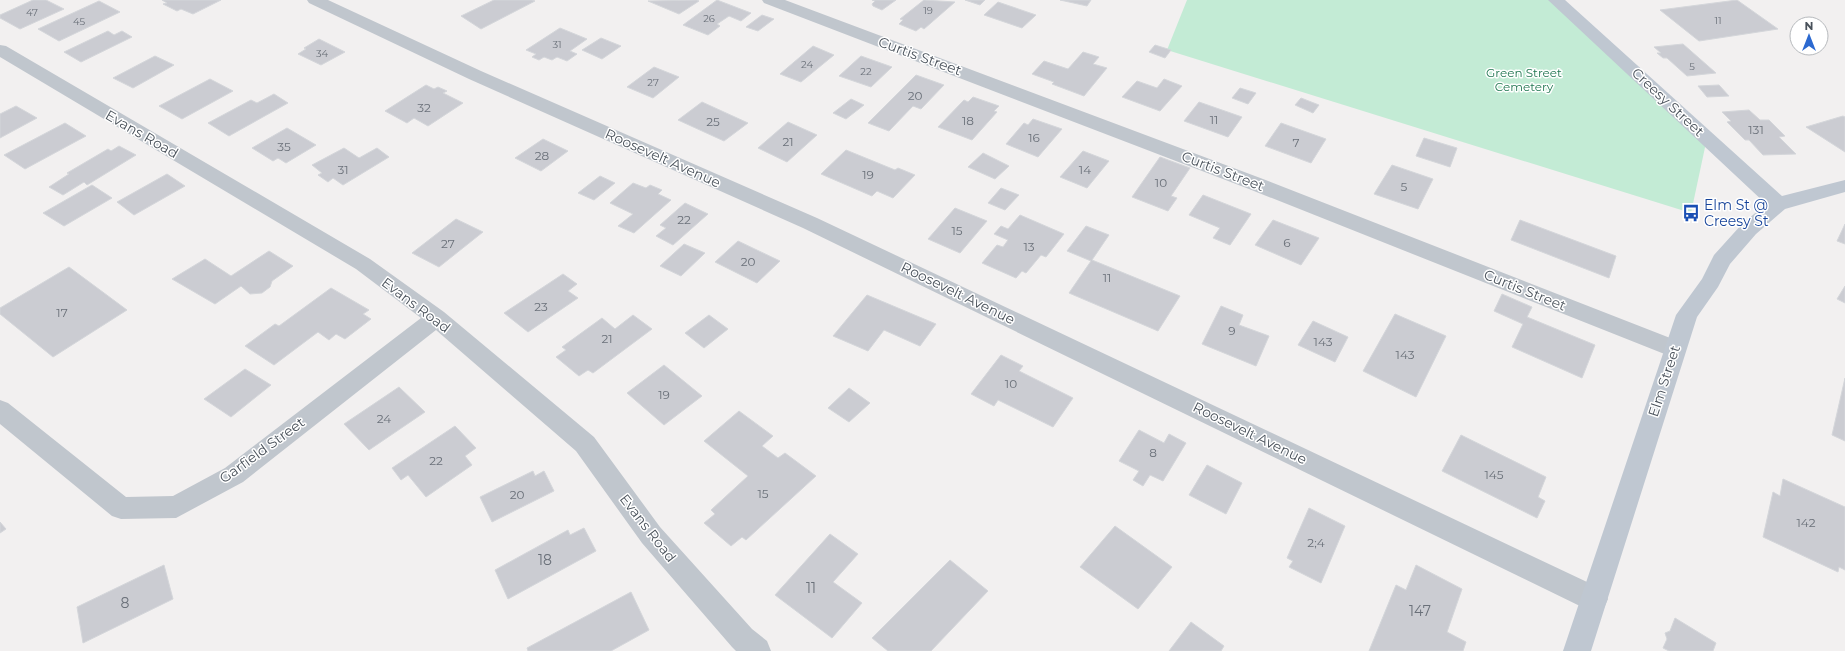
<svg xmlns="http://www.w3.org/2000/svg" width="1845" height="651" font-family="Montserrat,sans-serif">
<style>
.green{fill:#c3ebd5}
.building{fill:#cbccd2;stroke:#d4d6da}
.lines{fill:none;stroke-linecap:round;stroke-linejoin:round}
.minor{fill:#c0c6cd;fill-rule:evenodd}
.secondary{fill:#bfc7d1;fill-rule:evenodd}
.labels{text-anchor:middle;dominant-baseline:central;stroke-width:3;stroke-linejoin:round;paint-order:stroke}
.far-number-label{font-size:10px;fill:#6a7079}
.far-park-label{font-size:12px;fill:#217651;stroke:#fff}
.number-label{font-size:12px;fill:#6a7079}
.street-label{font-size:14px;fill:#4a525b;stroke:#fff}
.transit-label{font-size:14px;fill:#164399;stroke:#fff;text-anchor:start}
.near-number-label{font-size:14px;fill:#6a7079}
</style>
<rect width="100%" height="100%" fill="#f2f0f0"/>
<!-- green -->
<path class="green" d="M1187 0H1556L1707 138 1691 213 1167 50Z"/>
<!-- building -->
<path class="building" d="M33 0H46L64 9 20 29 0 18V15Z
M162 0H221L193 14 181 9 177 11 163 4 167 3Z
M494 0H532L535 1 481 29 461 16Z
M697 0 699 1 679 14 648 1Z
M717 0 751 13 741 21 729 16 717 24 720 26 708 35 683 25Z
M872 0H896L882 10 873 6 872 4 875 1Z
M924 0 955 2 924 29 921 27 916 31 899 24 903 20 900 19Z
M965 0H985L980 5Z
M1060 0H1091L1087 6Z
M1737 0 1778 29 1699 41 1660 10Z
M99 1 120 12 59 41 38 29Z
M998 2 1036 15 1022 28 984 15Z
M762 15 774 19 758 31 746 27Z
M560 28 587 39 570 51 577 54 567 61 557 57 552 60 544 57 539 60 532 57 536 54 526 50Z
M108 31 114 35 122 31 132 37 81 62 64 52Z
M601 38 621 46 602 59 582 50Z
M319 39 345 52 321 65 298 54 306 49 304 48Z
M1683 44 1716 73 1687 76 1667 58H1663L1657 53H1661L1654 47Z
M1155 45 1171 50 1165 58 1149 52Z
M813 46 834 55 801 82 780 74Z
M1083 52 1099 57 1093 64 1107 68 1084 96 1052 84 1054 82 1032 74 1044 61 1068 69Z
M155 56 174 65 133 88 113 78Z
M861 56 892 67 871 87 839 76Z
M654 67 679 77 653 98 627 87Z
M916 75 944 85 921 109 913 106 889 131 868 123Z
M210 79 233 91 182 119 159 106Z
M1164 79 1182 86 1160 111 1122 97 1137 81 1157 88Z
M426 85 434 89 438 87 447 91 443 93 463 103 428 126 414 118 407 123 385 111Z
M1719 85 1729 96 1707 97 1698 86Z
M1240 88 1256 93 1248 104 1232 98Z
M274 94 288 103 229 136 208 123 251 100 257 103Z
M973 97 999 106 994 111 997 112 972 140 938 127 964 100 968 102Z
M1301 98 1319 105 1313 113 1295 105Z
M851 99 864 105 846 119 833 113Z
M702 102 748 123 724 141 678 120Z
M1199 102 1242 117 1228 137 1184 121Z
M16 106 37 118 0 138V114Z
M1749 110 1760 120H1769L1785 136 1779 137 1796 154 1763 155 1749 140H1745L1727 122 1731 121 1722 112Z
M1843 116 1845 117V152L1806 127Z
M1033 119 1062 129 1038 157 1006 144 1024 123 1028 125Z
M788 122 817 135 787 162 758 148Z
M65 123 86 136 25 169 4 155Z
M1281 123 1326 139 1311 163 1265 146Z
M287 128 316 145 286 163 278 158 273 161 252 148Z
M1424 138 1457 148 1450 167 1416 156Z
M543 139 568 151 541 171 515 158Z
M119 146 136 155 87 185 84 182 63 195 49 187 69 174 67 173 108 149 111 151Z
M344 148 359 158 377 148 389 157 343 185 333 178 328 182 318 175 322 173 312 165Z
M846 150 895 170 898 168 915 175 893 198 877 191 872 196 821 174Z
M1083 151 1109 161 1087 188 1060 177Z
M983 153 1009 166 995 179 968 167Z
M1160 157 1190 168 1171 196 1177 198 1168 211 1132 197Z
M1392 165 1433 179 1418 209 1374 194Z
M167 174 185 186 134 215 117 202Z
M600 176 615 183 594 200 578 193Z
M633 183 646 188 650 185 662 190 658 194 671 200 634 233 618 226 633 214 610 203Z
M92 185 112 198 64 226 43 213Z
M1001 188 1019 195 1005 210 988 203Z
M1203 195 1251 214 1230 245 1213 238 1220 228 1189 215Z
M685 203 708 214 673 245 656 236 666 228 660 225Z
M955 208 987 221 960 253 928 239Z
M1020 215 1064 234 1046 257 1041 255 1026 273 1022 271 1016 278 982 263 997 245 1003 247 1008 240 994 234 1001 226 1008 229Z
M456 219 483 232 439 267 412 253Z
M1273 220 1319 238 1301 265 1255 245Z
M1520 220 1616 256 1609 278 1511 240Z
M1845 224V244L1837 241Z
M1086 226 1109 235 1092 260 1180 296 1158 331 1069 293 1091 261 1067 251Z
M738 241 780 261 757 283 715 262Z
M684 244 705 253 681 276 660 266Z
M269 251 293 266 272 281 270 287 262 293 250 294 241 286 215 304 172 279 205 259 231 276Z
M69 267 127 310 53 357 0 314V308Z
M563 274 577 284 568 291 578 298 528 332 504 313Z
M1845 286V303L1837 299Z
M331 288 369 310 363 314 371 319 345 339 336 334 329 340 318 332 274 365 245 346 275 324 279 326Z
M1502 294 1532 307 1527 317 1595 345 1582 378 1512 347 1523 324 1494 311Z
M867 295 936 324 920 346 884 330 868 351 833 336Z
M1221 306 1243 315 1239 325 1269 336 1256 366 1202 344Z
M1395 314 1446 336 1416 397 1363 371Z
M633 315 652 329 593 373 588 370 579 376 556 357 566 350 562 347 602 318 615 329Z
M709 315 728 329 704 348 685 333Z
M1313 321 1348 337 1335 362 1298 345Z
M1001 355 1023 366 1019 371 1073 398 1053 427 998 400 994 406 971 394Z
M664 365 702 396 664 425 627 393Z
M245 369 271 385 231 417 204 399Z
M1845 378V441L1832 435Z
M399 387 425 412 369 450 344 424Z
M849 388 870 403 849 422 828 408Z
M739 411 773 436 762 446 778 458 785 453 816 476 746 540 742 537 731 546 704 523 715 514 711 510 748 476 704 441Z
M455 426 476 448 465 456 472 465 426 497 408 475 401 480 392 468Z
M1139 430 1164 443 1169 434 1186 443 1163 481 1150 475 1143 486 1133 480 1139 471 1119 461Z
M1461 435 1546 477 1538 497 1545 501 1537 518 1442 471Z
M1207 465 1242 483 1226 514 1189 495Z
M533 471 535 476 544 471 554 491 492 522 480 497Z
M1783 479 1845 507V570L1839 567 1838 572 1763 537 1773 492 1780 496Z
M1309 508 1345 526 1321 583 1289 567 1293 561 1287 558Z
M0 522 6 529 0 533Z
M1115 526 1172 567 1138 609 1080 567Z
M584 528 596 551 508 599 495 570 568 530 570 535Z
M830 534 858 554 833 582 862 603 832 638 775 595Z
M950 560 988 591 931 651H888L872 638Z
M164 565 173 599 83 643 77 607Z
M1416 565 1462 589 1447 632 1466 642 1463 651H1369L1396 585 1406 590Z
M631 592 649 630 611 651H528L527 648Z
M1675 618 1716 643 1713 651H1669L1663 648 1667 639 1665 633 1670 631Z
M1191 622 1224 646 1221 651H1169Z"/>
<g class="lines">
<!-- minor -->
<path class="minor" d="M307 0H328L481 71 817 218 1604 590 1608 599 1604 608 1594 612 1584 608 803 228 469 79 309 3Z
M762 0H785L1263 179 1683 343 1686 349 1683 355 1675 358 1667 355 1249 189 764 3Z
M0 45 6 46 370 259 444 312 594 437 660 527 752 629 767 641 771 651H736L732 647 642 543 576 451 436 330 243 482 176 518 121 519 112 516 0 424V400L8 403 126 497 173 496 225 468 421 318 356 269 0 57Z"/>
<!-- secondary -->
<path class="secondary" d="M1548 0H1565L1782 196 1845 180V192L1785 209 1756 234 1730 264 1718 287 1697 317 1591 651H1563L1676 315 1702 279 1714 255 1742 224 1766 204Z"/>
</g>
<!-- icons -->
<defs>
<g id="bus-bare" transform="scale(1.38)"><path d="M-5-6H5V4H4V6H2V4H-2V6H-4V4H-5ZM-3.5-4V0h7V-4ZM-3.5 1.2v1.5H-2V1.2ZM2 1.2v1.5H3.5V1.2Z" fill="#1a4fb4" stroke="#fff" stroke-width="2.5" paint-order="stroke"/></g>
</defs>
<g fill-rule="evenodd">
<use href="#bus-bare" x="1691" y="213"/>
</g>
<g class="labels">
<!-- far-number labels -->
<g class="far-number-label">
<text x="928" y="10">19</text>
<text x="32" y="12">47</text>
<text x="709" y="18">26</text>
<text x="1718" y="20">11</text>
<text x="79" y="21">45</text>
<text x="557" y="44">31</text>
<text x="322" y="53">34</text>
<text x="807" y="64">24</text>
<text x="1692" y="66">5</text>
<text x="866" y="71">22</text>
<text x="653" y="82">27</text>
</g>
<!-- far-park labels -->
<g class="far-park-label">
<text x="1524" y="72">Green Street<tspan x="1524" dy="14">Cemetery</tspan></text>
</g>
<!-- number labels -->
<g class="number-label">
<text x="915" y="95">20</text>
<text x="424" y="107">32</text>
<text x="1214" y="119">11</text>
<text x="968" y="120">18</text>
<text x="713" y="121">25</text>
<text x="1756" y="129">131</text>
<text x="1034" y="137">16</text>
<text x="788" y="141">21</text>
<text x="1296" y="142">7</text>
<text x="284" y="146">35</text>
<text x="542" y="155">28</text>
<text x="343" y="169">31</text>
<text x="1085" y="169">14</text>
<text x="868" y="174">19</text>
<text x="1161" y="182">10</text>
<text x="1404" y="186">5</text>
<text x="684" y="219">22</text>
<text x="957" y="230">15</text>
<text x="1287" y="242">6</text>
<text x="448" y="243">27</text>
<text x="1029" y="246">13</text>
<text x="748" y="261">20</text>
<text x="1107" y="277">11</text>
<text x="541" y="306">23</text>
<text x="62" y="312">17</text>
<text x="1232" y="330">9</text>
<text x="607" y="338">21</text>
<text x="1323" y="341">143</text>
<text x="1405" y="354">143</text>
<text x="1011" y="383">10</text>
<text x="664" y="394">19</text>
<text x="384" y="418">24</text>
<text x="1153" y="452">8</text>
<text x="436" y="460">22</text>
<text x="1494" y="474">145</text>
<text x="763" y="493">15</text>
<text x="517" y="494">20</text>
<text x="1806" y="522">142</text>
<text x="1316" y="542">2;4</text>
</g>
<!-- street labels -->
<g class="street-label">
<text transform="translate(920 56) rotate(20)">Curtis Street</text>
<text transform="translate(1668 102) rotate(43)">Creesy Street</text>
<text transform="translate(142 134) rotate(30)">Evans Road</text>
<text transform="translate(663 158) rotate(24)">Roosevelt Avenue</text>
<text transform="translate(1223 171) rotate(21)">Curtis Street</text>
<text transform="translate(1525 290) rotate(22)">Curtis Street</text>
<text transform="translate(958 293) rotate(26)">Roosevelt Avenue</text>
<text transform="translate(416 305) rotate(37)">Evans Road</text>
<text transform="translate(1664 381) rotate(-72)">Elm Street</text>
<text transform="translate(1250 433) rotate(26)">Roosevelt Avenue</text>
<text transform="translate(262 450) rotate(-36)">Garfield Street</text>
<text transform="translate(648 528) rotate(52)">Evans Road</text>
</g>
<!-- transit labels -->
<g class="transit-label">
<text x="1704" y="205">Elm St @<tspan x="1704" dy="16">Creesy St</tspan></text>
</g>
<!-- near-number labels -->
<g class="near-number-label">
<text x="545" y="560">18</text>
<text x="811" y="588">11</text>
<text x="125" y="603">8</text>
<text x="1420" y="611">147</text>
</g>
</g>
<!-- north arrow -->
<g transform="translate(1809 36)"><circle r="19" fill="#ffffff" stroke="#b7babd"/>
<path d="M0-3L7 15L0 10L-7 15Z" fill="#2c69d0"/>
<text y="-6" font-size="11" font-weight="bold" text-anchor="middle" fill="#4a525b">N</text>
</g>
</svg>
